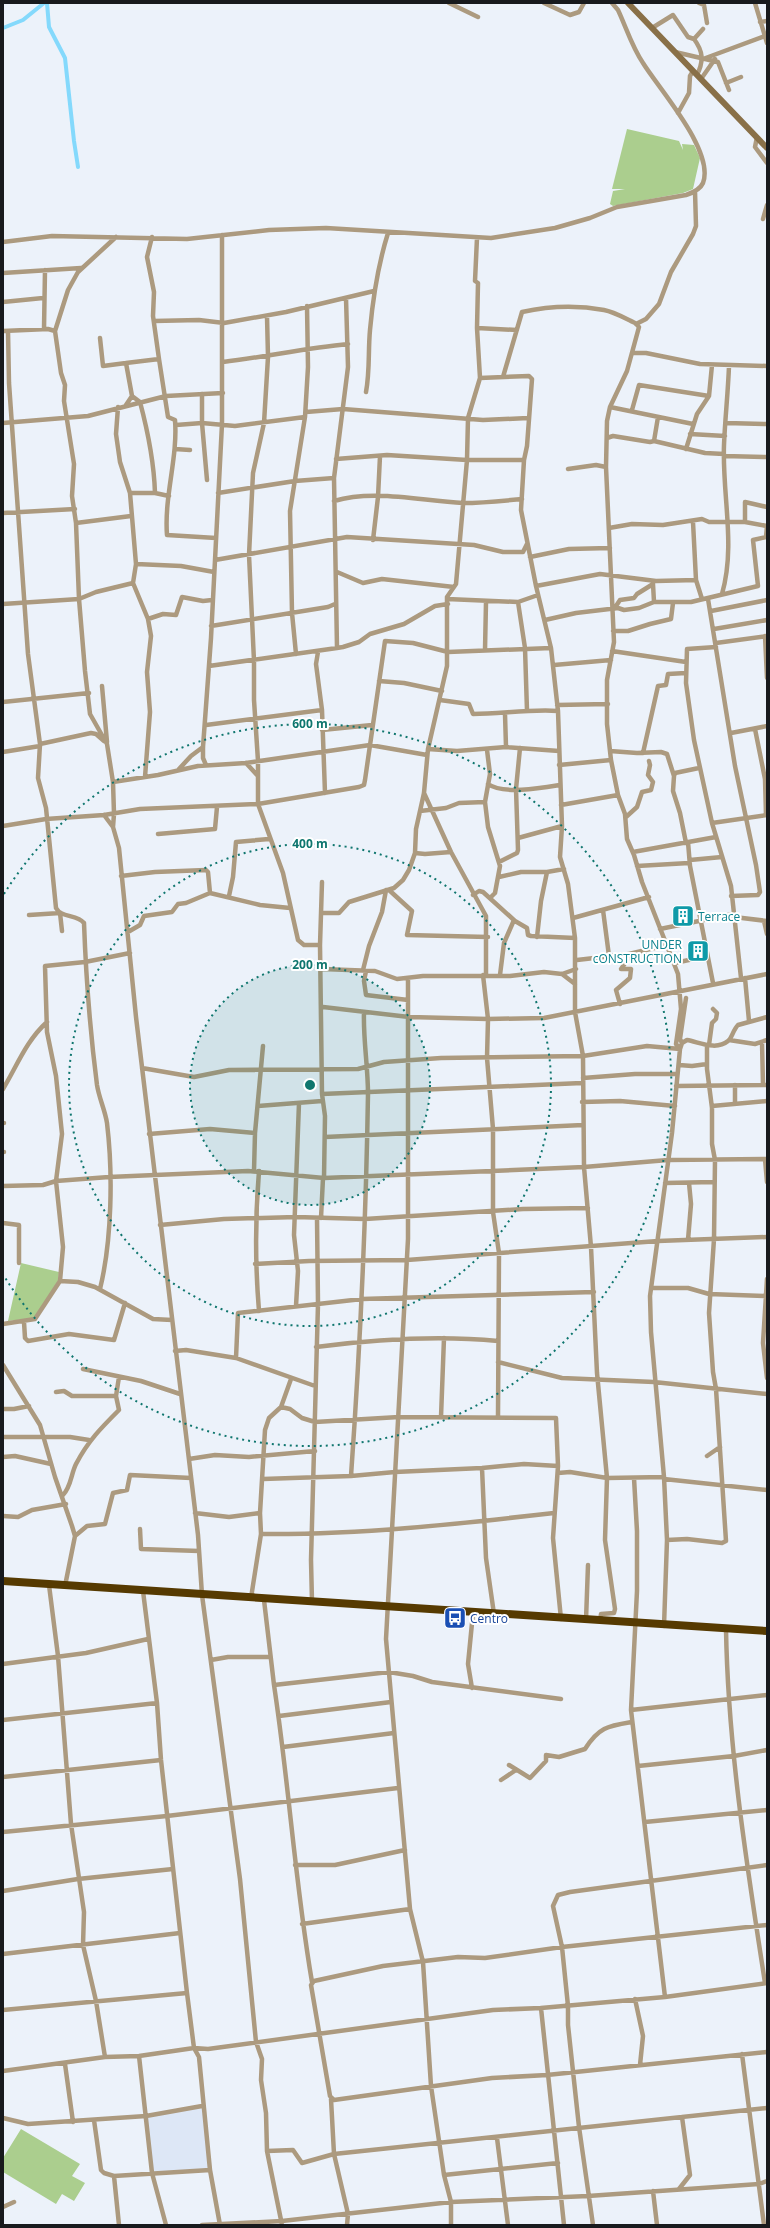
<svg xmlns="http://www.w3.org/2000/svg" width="770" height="2228" font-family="'Open Sans',sans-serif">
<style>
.built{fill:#dde7f6}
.green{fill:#abce8e}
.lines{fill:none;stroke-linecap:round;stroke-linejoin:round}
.canal{stroke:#84d9fc;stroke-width:4}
.street{stroke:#ac9a7f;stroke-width:4.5}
.secondary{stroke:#897048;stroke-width:6}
.highway{stroke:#563a01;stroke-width:8}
.ring{fill:none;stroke:#0f766e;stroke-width:2;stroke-dasharray:2 4}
.labels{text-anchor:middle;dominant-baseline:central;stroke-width:4;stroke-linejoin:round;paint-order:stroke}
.culture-label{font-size:12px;fill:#0d838f;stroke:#fff;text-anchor:start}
.transit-label{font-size:12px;fill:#164399;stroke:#fff;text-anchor:start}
.centre{fill:#0f766e;stroke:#fff;stroke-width:2}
.ring-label{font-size:12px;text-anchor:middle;font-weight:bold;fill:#0f766e;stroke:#fff;stroke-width:4;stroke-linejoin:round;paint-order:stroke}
</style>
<rect width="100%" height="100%" fill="#ecf2fa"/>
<!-- built -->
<path class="built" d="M202 2106 210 2170 152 2173 146 2116Z"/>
<!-- green -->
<path class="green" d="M627 129 679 141 683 150 682 144 694 145 700 158 693 189 683 193 613 206 610 204 613 191 625 189H612Z
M21 1263 59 1272 58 1281 35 1318 8 1321Z
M21 2129 80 2164 72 2176 85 2183 74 2201 62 2194 56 2204 3 2172V2158Z"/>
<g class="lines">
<!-- canal -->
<path class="canal" d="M47 3 49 27 65 58 74 141 78 167
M3 28 23 20 44 3"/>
<!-- street -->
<path class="street" d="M449 3 478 17
M544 3 570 15 579 12 584 3
M699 3 704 5 707 23
M755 3 767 43
M760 22 767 21
M652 28 673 15 688 37 694 39 703 29
M694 39C703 51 704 61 697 75
M675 52 718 62 729 90
M703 59 765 36
M701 79 715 59
M726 83 741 77
M678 113 689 93 690 76 693 71
M757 137 755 147 767 163
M763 219 767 205
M3 242 52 236 187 239 269 230 326 228 491 238 555 228 590 218 617 207 686 195C692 193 700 190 703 183 715 151 659 89 643 63 632 47 626 27 618 10L612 3
M3 273 81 268
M3 302 43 298
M267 316 268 357 264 423 253 473 249 555 254 661V700L258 761V804L283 873 298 940 304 945H320
M154 321 199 320 224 323 286 312 374 291
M636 324 646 319 659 304 671 272 693 234 696 226 695 191
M477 328 517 330
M44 329 45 270
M3 331 48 329 55 331
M8 331 9 383 28 654 40 744 38 778 46 808 56 908C61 918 77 914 84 923 86 977 90 1031 97 1085 99 1098 105 1110 107 1123 113 1173 112 1240 100 1289
M100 338 103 366 126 363
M632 353H646L700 364 767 366
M159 359 168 417 175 420C178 458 164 496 167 535L216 538
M223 362C265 357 306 348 348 344
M503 377 522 312C549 306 577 305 604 310 615 312 626 319 635 323L639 327 627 371 610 407 607 421 606 467 614 642 607 680V724L611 760 618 795 625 814 627 839 634 855 642 882 678 974 681 1009 676 1044 680 1049 672 1133 650 1296 651 1332 664 1477 667 1540 664 1626
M480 378 529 376 532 379 527 446 524 460 521 510 536 586 551 648 558 711 562 826 560 857 568 884 575 938V1012L583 1056 584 1167 591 1247 597 1373 607 1478 605 1540 615 1609 614 1613 601 1614 600 1621
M366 392C370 371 368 351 370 330 373 297 378 265 388 233
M132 396 140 402C148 432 154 462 155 493L169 496
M126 405 132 396 126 363 159 359 153 316 154 292 147 257 152 237
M118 407 116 434 120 462 130 493 136 564 133 583 148 619 151 636 147 672 150 712 145 777
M610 407 693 424
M632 410 639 385 709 396
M306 412 343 409 483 420 528 418
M3 423 88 416 166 396 223 393
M726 423 767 424
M176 425 202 423V394
M690 434 725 436
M607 438 613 436 650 442 654 441 705 453 724 454
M654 441 658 417
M175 449 190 450
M686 449 697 414 709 396 712 365
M724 456 767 457
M336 459 387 455 467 460H524
M568 469 596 465 606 467
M207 480 202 423 235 426 305 417
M130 493H155
M218 493 295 481 334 478
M334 501C374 489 421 501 463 503 483 503 502 501 522 499
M3 513 75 509
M693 522 696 580 702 599
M745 522V502L767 507
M76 523 131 516
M609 528 632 524 663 525 702 519 709 522H745L767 526
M373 540 378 497 380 456
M530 557 569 549 610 548
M215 560 347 537 474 545 503 552H523L527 544
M136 564 181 566 214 572
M337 572 363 583 382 579 454 587
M653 584 654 602
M536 586 600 574 656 581 696 580
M722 594C736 545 722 495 724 445 725 419 728 393 729 366
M447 599 518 602 538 595
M708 599 735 766 756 865 760 892 758 895 731 896
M518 602 525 648 527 711
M3 604 79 599 96 592 133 583
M614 609 620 600 634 598 637 594 653 584
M711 611 767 600
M148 619 163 614 176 615 182 597 203 601 212 600
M545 620 576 613 618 608 624 610 639 608 654 602H691L758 586 753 540 766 537 767 526
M211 626 328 607 335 604
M714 629 767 620
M613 631H628L650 624 671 619 673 603
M765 636 767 678
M716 643 767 636
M716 647 687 649 686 683 694 740 712 823 731 886 741 978
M337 648 343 647 359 642 370 634 404 624 435 606 448 604
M485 650 486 602
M612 651 686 662
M318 652 316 664 322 710 325 793
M296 654 292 613 290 511 305 417 308 367 307 306
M554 665 611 660
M209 666 337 648 334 478 348 367 346 298
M379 681 404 683 442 691
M102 686 107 742
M440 700 469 704 473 714C501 714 529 709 558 711
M3 702 89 693
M557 705 608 704
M505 714 506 747
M206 725 322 710
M755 729 765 779 766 815
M322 730 372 725
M731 733 767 726
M40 744 91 733 96 734 104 741
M428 749 457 751 506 747 559 751
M487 750 490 774 485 802 488 827 500 866 495 893 490 898
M610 751 637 753 661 752 667 754 674 776 673 791 680 813 686 843
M3 752 40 746
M643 753 658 686 666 685 668 674 686 673
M246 763 257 775
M206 765 203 758V747L211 638 222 424V235
M559 765 611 760
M179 769 191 756 203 747
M674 776 675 773 699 768
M113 782 158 775 198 766 246 763 370 745 427 755
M488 784C503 795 542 788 560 785
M424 793 451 852 486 916V975
M561 805 618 795
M420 811 446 808 459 803 485 802
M104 815 113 827 119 848 136 1017 198 1535 202 1595 240 1879 256 2042 262 2059 261 2080 266 2113 267 2151 282 2225
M626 817 637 807 642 792 651 790 653 782 648 775 650 765 649 761
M712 823 767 815
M3 826 46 819 104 815 140 809 258 804 359 787 364 785 365 780 385 641 413 643 448 652 551 648
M113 827 114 814 113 782 107 744 90 714 85 671 79 599 76 523 72 496 74 464 64 401 65 385 61 373 55 331 68 290 78 272 116 237
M158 834 215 829 217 807
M518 838 562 826
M688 842 690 866 713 983
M633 852 716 837
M415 853 425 854 451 852
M690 860 722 857
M499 862 517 853 518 850 516 789 520 748
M637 866 689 863
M121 876 155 872 206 870 208 872 210 893
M499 877 521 872H547L564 869
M322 882 320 945 322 1094 325 1116 324 1178
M389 890 412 911 407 935 488 937
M473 895 479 891 483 892 515 921 527 928 528 935 531 936 575 938
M229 896 233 877 236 842 269 839
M603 910 609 956
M321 913H339L349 902 394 888 403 880 409 870 415 853 416 829 424 793 428 749 447 666V597L456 584 467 460 468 418 480 378 477 328 478 283 475 281 477 238
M29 915 60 913 62 931
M734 917 767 921
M573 918 649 897
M764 921 767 934
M660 929 733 914
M128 932 140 925 144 916 172 912 178 904 186 903 210 893 260 905 290 908
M537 937 541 901 547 872
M577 960 629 954 667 945
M675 963 707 956
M322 969 375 971 397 979 423 976H510L544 972 562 974 576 969
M363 970 369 946 382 912 386 890
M366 971 364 981 366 995 408 1000
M562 974 575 984
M483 975 488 1019 487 1058 493 1129V1212L499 1253 498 1417
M500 975 504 943 514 920
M408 978V1239L386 1639 410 1909 423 1962 431 2086 444 2175 451 2202V2225
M745 978 749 1021
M620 1004 616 990 630 978 631 969H621L628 959V954
M323 1007 409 1017 488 1019 544 1018 767 974
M729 1040 755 1044 767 1040
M762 1042 763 1085
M682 1043 680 1039 686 998
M709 1045 712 1023 716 1019 717 1013 713 1009
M679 1065 692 1066 707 1064
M142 1068 194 1077 229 1070 358 1069 384 1062 441 1058 583 1056 647 1046 680 1049 682 1043 687 1040C699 1042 716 1051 728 1041 732 1038 733 1030 738 1025L767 1017
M583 1078 635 1074H676
M735 1085V1104
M676 1086 767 1085
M3 1089C17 1066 26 1041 47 1022
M322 1094 582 1083
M582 1102 620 1101 675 1106
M258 1106 322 1101
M712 1106 767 1101
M3 1123H4
M149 1134 210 1129 255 1133
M325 1137 583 1125
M3 1152H4
M765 1159 767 1182
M254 1171 255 1133 263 1046
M665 1183 714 1182
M3 1186 43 1185 56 1181 109 1177 248 1171 324 1178 584 1167 668 1160 767 1159
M321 1218 323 1178
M3 1223 19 1225V1263
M160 1225 224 1219 296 1217 365 1219 523 1209 588 1208
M688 1240 691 1204 689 1183
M255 1264 309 1261 407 1260 658 1241 767 1237
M767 1279 763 1343 767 1378
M60 1281 78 1282 95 1287 153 1319 172 1320
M652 1288H688L709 1294 766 1296
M296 1306 298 1271 294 1235 299 1103
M259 1311C255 1263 255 1219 259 1171
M24 1322 25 1338 28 1341 69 1334 114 1340 125 1303
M3 1324 35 1319 60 1281 63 1247 56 1181 62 1134 56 1076 47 1032 45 966 85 962 130 953
M316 1347C377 1339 436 1335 498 1341
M175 1351 186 1350 236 1358 315 1386
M236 1358 238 1313 362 1299 594 1292
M498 1362 562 1378 654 1382 767 1394
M3 1365 40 1425 55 1477 72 1526 75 1536 65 1586
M83 1369 141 1381 180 1394
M56 1392 64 1391 72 1396H116
M281 1407 290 1409 302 1418 315 1422 399 1417 556 1418 558 1466 553 1538 561 1619
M3 1409H14L29 1406
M441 1417 444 1338
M3 1437H70L89 1440
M707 1456 720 1447
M3 1457 15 1456 51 1464
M189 1459 215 1455 249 1457 315 1451
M482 1468 486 1558 494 1614
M558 1473 570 1472 607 1478 664 1477
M351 1476C360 1349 366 1221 368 1094 368 1066 363 1039 364 1012
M634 1478 637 1531V1591L631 1710 665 1997
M263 1479 351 1476 395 1472 482 1468 524 1464 558 1466
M664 1479 767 1490
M63 1495C71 1487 71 1474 76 1464 88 1441 101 1428 119 1410L116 1396 119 1377
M195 1513 229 1517 260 1513
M3 1516 18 1517 32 1510 66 1504
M140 1529 141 1549 199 1551
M261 1534C359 1535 457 1524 554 1513
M75 1536 87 1526 105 1524 113 1493 127 1490 130 1475 191 1478
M667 1540 687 1539 722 1543 726 1541 716 1389 713 1372 709 1313 714 1239 715 1160 712 1144V1108L707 1069V1046
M49 1585 58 1656 71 1824 84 1912 83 1945 96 2001 105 2057
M143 1591 157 1703 161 1760 187 1993 194 2048 199 2057 210 2170 220 2225
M251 1598 261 1534 260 1513 265 1430 269 1418 281 1407 291 1379
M264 1600 274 1685 389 1672 413 1676 432 1682 561 1699
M312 1602 311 1560 318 1304 317 1218
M586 1620 588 1565
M726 1629C728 1748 747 1866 765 1983
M211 1660 228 1657H269
M3 1664 86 1653 148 1639
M274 1685C289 1784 295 1883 312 1982
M472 1688 468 1664 473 1613
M631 1710 767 1695
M279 1716 391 1702
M3 1720 157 1703
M283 1747 394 1733
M509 1765 530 1778 546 1761V1755L559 1757 585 1749C599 1727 608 1726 632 1722
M638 1766 734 1756 767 1750
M3 1777 161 1760
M501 1780 516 1770
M645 1822 767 1810
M3 1832 167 1816 398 1788
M295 1865H335L405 1850
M3 1891 78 1879 173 1869
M302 1924 410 1909
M767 1925 562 1947 485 1958 458 1957 383 1966 314 1981 311 1985 330 2096 334 2100 492 2078 547 2075 767 2052
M3 1954 180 1933
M635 1999 643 2036 640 2065
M541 2008 564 2225
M3 2010 187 1993
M742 2054 764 2225
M139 2056 152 2173 166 2225
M65 2064 73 2122
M3 2071 105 2057 139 2056 194 2048 208 2049 493 2010 541 2008 665 1997 767 1983
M331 2099 334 2154 348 2214 347 2225
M3 2118 28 2124 146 2116 202 2106
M94 2120 101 2170 104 2173 114 2176 210 2170
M497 2138 508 2225
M267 2151 293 2150 302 2163 334 2154 767 2108
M444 2175 558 2163
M114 2176 119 2225
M679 2189 690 2175 682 2117
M653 2191 657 2225
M3 2207 14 2202
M202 2225 282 2221 451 2202 588 2196 759 2184 767 2181
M593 2225 579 2127 568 2025V2006L562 1947 553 1906 558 1895 570 1892 767 1865"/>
<!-- secondary -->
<path class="secondary" d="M628 3 767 148"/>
<!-- highway -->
<path class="highway" d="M3 1581 767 1631"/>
</g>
<!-- distance rings -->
<circle cx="310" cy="1085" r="120" fill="#0f766e" fill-opacity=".12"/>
<g class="ring">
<circle cx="310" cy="1085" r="120"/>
<circle cx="310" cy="1085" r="241"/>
<path d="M4 894A361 361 0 1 1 4 1276"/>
</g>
<!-- icons -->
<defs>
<g id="building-square" transform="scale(1.15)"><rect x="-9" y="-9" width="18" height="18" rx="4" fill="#0f9aa8" stroke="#fff"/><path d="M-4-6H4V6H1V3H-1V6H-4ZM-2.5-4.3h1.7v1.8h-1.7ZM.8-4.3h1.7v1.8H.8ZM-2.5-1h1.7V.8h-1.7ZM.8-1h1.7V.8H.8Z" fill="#fff"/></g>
<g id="bus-square" transform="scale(1.15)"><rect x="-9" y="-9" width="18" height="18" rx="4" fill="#1a4fb4" stroke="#fff"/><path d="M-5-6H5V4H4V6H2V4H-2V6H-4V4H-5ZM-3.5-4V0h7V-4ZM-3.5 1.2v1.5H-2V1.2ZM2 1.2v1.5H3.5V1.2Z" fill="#fff"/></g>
</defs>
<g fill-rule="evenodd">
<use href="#building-square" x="683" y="916"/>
<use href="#building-square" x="698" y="951"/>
<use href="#bus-square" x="455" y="1618"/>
</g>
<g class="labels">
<!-- culture labels -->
<g class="culture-label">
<text x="698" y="916">Terrace</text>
<text x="682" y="944" text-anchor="end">UNDER<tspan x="682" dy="14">cONSTRUCTION</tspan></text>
</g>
<!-- transit labels -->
<g class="transit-label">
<text x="470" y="1618">Centro</text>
</g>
</g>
<circle cx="310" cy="1085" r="6" class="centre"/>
<g class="ring-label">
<text x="310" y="728">600 m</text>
<text x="310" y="848">400 m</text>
<text x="310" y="969">200 m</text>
</g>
<!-- border -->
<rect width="770" height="2228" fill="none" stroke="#181a1d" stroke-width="8"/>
</svg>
